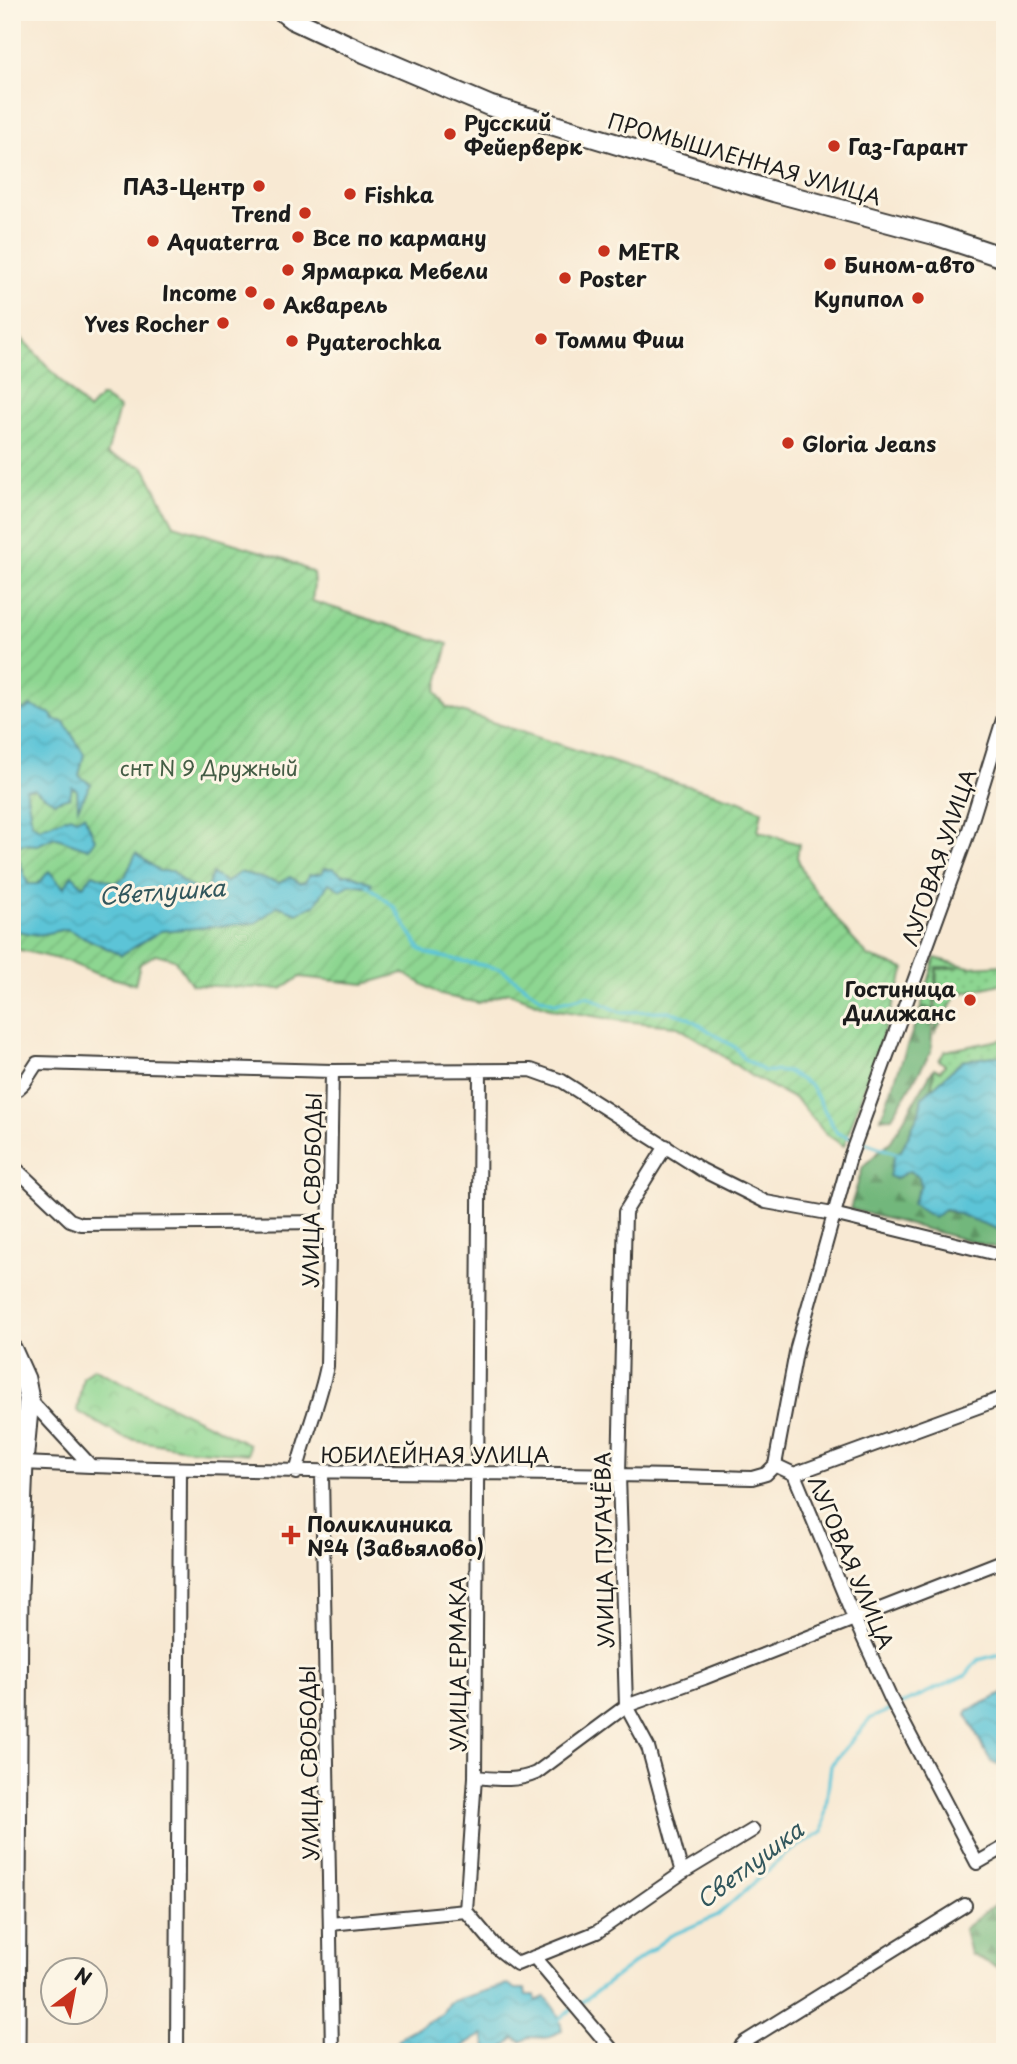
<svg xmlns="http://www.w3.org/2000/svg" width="1017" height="2064" font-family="'Playpen Sans',sans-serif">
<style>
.grass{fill:url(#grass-dots);stroke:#547956;stroke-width:2}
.forest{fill:url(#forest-firs);stroke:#476a4c;stroke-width:2}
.park{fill:url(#park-crowns);stroke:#547956;stroke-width:2}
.garden{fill:url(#garden-furrows);stroke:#547956;stroke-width:2}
.water{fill:url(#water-waves);stroke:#3c707a;stroke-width:2}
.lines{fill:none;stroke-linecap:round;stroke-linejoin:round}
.stream{stroke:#5bc4d7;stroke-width:3.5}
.street-casing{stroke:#3d3b37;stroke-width:16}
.secondary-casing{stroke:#3d3b37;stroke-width:23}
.street{stroke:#fff;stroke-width:12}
.secondary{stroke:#fff;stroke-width:19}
.poi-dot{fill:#c8321e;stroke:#fcf5e5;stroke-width:2.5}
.labels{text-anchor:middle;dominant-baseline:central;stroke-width:6;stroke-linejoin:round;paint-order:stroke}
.poi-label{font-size:21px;font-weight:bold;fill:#1c1c1c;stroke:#fcf5e5;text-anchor:start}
.street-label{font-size:21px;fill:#1c1c1c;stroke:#fcf5e5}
.park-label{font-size:21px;fill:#445d45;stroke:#fcf5e5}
.water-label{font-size:23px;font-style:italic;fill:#32575d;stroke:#fcf5e5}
</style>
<defs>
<pattern id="grass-dots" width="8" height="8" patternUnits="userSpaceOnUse" patternTransform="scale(1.75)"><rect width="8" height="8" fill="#8dd691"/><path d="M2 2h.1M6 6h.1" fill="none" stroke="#79b77c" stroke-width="1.8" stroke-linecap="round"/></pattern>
<pattern id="forest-firs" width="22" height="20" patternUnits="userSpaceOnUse" patternTransform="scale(1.75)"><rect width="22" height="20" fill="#72b77b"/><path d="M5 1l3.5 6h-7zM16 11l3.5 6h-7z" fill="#5d9464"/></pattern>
<pattern id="park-crowns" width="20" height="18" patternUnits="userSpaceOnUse" patternTransform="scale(1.75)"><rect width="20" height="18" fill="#8dd691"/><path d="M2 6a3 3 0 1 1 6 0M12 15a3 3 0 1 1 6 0" fill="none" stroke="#79b77c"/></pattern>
<pattern id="garden-furrows" width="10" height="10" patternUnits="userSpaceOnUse" patternTransform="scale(1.75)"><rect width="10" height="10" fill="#8dd691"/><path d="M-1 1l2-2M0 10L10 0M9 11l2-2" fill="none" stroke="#79b77c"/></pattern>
<pattern id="water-waves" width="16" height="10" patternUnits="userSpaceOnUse" patternTransform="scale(1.75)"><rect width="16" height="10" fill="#5bc4d7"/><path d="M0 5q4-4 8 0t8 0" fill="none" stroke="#4fa8b8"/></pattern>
</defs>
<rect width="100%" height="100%" fill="#fcf5e5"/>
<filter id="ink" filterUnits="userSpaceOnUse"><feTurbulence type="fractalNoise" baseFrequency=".0143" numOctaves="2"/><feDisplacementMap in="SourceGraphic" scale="14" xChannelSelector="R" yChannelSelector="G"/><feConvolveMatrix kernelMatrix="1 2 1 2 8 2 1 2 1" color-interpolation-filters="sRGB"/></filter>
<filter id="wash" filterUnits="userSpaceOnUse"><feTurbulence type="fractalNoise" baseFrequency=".00686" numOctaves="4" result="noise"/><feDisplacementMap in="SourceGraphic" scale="28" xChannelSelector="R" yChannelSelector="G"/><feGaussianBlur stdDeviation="1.57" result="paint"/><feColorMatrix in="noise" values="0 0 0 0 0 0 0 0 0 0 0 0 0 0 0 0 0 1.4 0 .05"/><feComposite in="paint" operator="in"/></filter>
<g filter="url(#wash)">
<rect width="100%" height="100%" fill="#f8e9d3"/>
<!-- grass -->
<path class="grass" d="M935 958 969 967 1005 965V983L958 994 935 1032 937 969 960 967H936L933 1011 926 1007 921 1008Z
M1005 1039V1056L962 1061 931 1091 934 1068 940 1071 945 1065 939 1060 945 1051Z"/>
<!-- forest -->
<path class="forest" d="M926 1007 933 1011 931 1052 892 1117 881 1118 921 1008Z
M934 1068 931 1091 922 1098 919 1113 901 1151 895 1153V1179L909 1171 919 1177 921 1185 912 1204 962 1214 999 1230 1004 1250 850 1209 863 1166 891 1141Z
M1005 1896V1971L970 1954 964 1929Z"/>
<!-- park -->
<path class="park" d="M93 1368 249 1444 248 1454 186 1449 124 1438 77 1411 83 1377Z"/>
<!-- garden -->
<path class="garden" d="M12 328 88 410 101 396 119 408 107 455 144 467 174 525 285 559 313 573 314 584 312 601 448 644 436 691 446 707 664 779 741 801 762 811 758 831 799 844 797 857 806 878 849 935 869 957 905 969 844 1146 826 1134 797 1100 751 1076 710 1047 676 1026 622 1021 552 1009 508 992 478 1003 441 995 403 973 365 984 300 977 281 989 192 985 174 959 156 954 140 964 135 984 97 974 66 961 12 948Z"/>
<!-- water -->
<path class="water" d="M12 705 23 710 31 706 51 714 54 720 64 722 84 754 79 776 91 784 78 808 77 790 72 787 70 797 54 802 34 789H26L32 823 39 828 70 816 76 819 84 815 95 839 88 849 54 837 38 845 22 844 15 850 28 884H38L49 871 64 888 72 875 83 886 93 874 115 883 125 877 136 853 159 871H173L182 881 200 892 207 888 212 874 226 882 240 872 279 883 290 877 299 883 305 882 309 875 322 873 325 868H333L343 875 349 874 372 883 370 887 351 884 341 890 329 883 315 905 297 913 278 906 256 923 161 931 121 955 67 929 38 935 12 930Z
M993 1056H1005V1232L945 1209 934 1218 912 1204 921 1185 919 1177 909 1171 895 1179 889 1176 895 1153 901 1151 919 1113 922 1097 962 1061Z
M1005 1693V1734L1000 1736 1005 1746V1761L997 1765 991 1762 966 1714 968 1710Z
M508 1984 516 1989H525L526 1995H535L536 2001 545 1997C556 2005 560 2019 562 2031L545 2038 529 2037 521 2042 514 2038 499 2052H487L483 2035 470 2041 456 2052H390L403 2035 442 2014 449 2002Z"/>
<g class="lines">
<!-- stream -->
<path class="stream" d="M368 886 394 907 420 949 428 954 501 969 541 998 556 1003 587 996 620 1012 668 1011 687 1017 736 1048 743 1058 764 1071 788 1072 811 1086 837 1133 898 1154
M899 1705 966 1675 978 1660 1005 1653
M558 2020 670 1936 718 1915 786 1854 823 1831 831 1765 871 1718 892 1709"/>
</g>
</g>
<g filter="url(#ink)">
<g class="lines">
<!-- street casing -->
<g class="street-casing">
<path id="street" d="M12 1094 24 1083 37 1063 332 1071 531 1070 562 1081 702 1170 766 1202 833 1214 1005 1256
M666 1146 625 1212 619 1475 626 1706 648 1747 682 1873 753 1830
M12 1165 70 1220 81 1224 329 1222
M29 1399 91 1466C312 1474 532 1471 752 1478L766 1474 775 1465
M23 1463 91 1466
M775 1465 797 1347 850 1157 968 833 1005 713
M775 1465 794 1474 854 1618 891 1699 977 1863 1005 1847
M296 1473C305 1436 320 1402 327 1366L332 1071
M322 1473 332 2052
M794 1474 1005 1397
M475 1777C497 1779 516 1782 536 1773L626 1706 704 1678 1005 1560
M466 1911 498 1949 517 1964 597 1932 682 1873
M330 1924 466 1911 475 1777 480 1070
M534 1957 614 2052
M177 2052 180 1470
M735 2052 745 2042 965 1905"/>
</g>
<!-- secondary casing -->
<g class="secondary-casing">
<path id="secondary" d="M283 12 292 19 365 53 490 106 775 192 936 235 1005 258
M12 1350 25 1379 29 1399 23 1463 18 1590 15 2052"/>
</g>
<!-- street -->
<use href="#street" class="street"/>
<!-- secondary -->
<use href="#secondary" class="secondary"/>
</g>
</g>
<!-- markers -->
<g class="poi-dot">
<circle cx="450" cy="134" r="7"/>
<circle cx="834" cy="146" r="7"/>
<circle cx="259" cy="186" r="7"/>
<circle cx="350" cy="194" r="7"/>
<circle cx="305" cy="213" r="7"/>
<circle cx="298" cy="237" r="7"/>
<circle cx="153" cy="241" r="7"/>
<circle cx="604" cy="251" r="7"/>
<circle cx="830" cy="264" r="7"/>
<circle cx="288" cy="270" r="7"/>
<circle cx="565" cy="278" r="7"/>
<circle cx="251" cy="292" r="7"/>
<circle cx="918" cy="298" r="7"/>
<circle cx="269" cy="304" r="7"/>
<circle cx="223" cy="323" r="7"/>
<circle cx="541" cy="339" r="7"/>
<circle cx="292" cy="341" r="7"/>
<circle cx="788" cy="443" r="7"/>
<circle cx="970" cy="1000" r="7"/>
<path d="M287.5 1524.5h7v7h7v7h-7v7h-7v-7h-7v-7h7z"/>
</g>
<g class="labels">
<!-- poi labels -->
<g class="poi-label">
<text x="464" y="122">Русский<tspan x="464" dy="24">Фейерверк</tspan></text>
<text x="848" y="146">Газ-Гарант</text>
<text x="245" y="186" text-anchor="end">ПАЗ-Центр</text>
<text x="364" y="194">Fishka</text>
<text x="291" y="213" text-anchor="end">Trend</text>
<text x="312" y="237">Все по карману</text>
<text x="167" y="241">Aquaterra</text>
<text x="618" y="251">METR</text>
<text x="844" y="264">Бином-авто</text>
<text x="302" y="270">Ярмарка Мебели</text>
<text x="579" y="278">Poster</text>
<text x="237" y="292" text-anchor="end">Income</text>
<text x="904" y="298" text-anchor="end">Купипол</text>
<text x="283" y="304">Акварель</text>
<text x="209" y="323" text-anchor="end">Yves Rocher</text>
<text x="555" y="339">Томми Фиш</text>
<text x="306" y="341">Pyaterochka</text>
<text x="802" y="443">Gloria Jeans</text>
<text x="956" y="988" text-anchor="end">Гостиница<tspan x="956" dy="24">Дилижанс</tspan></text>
<text x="307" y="1523">Поликлиника<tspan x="307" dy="24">№4 (Завьялово)</tspan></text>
</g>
<!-- street labels -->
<g class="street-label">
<text transform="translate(745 158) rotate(16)">ПРОМЫШЛЕННАЯ УЛИЦА</text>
<text transform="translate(938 857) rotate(-71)">ЛУГОВАЯ УЛИЦА</text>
<text transform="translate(311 1190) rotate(-89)">УЛИЦА СВОБОДЫ</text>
<text x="435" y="1454">ЮБИЛЕЙНАЯ УЛИЦА</text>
<text transform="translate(603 1550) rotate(-91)">УЛИЦА ПУГАЧЁВА</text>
<text transform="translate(852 1562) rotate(67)">ЛУГОВАЯ УЛИЦА</text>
<text transform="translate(457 1664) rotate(-90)">УЛИЦА ЕРМАКА</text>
<text transform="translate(308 1763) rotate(-91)">УЛИЦА СВОБОДЫ</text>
</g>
<!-- park labels -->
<g class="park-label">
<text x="209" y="767">снт N 9 Дружный</text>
</g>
<!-- water labels -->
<g class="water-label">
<text transform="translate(162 891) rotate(-4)">Светлушка</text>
<text transform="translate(749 1864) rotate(-37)">Светлушка</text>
</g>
</g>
<!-- margin -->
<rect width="1017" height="2064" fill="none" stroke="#fcf5e5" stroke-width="42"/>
<!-- north arrow -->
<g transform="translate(74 1991) rotate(32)"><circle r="33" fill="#fcf5e5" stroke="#a29e95" stroke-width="2"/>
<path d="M0-5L12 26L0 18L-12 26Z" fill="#c8321e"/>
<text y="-10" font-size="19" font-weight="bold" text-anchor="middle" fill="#1c1c1c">N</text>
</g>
</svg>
